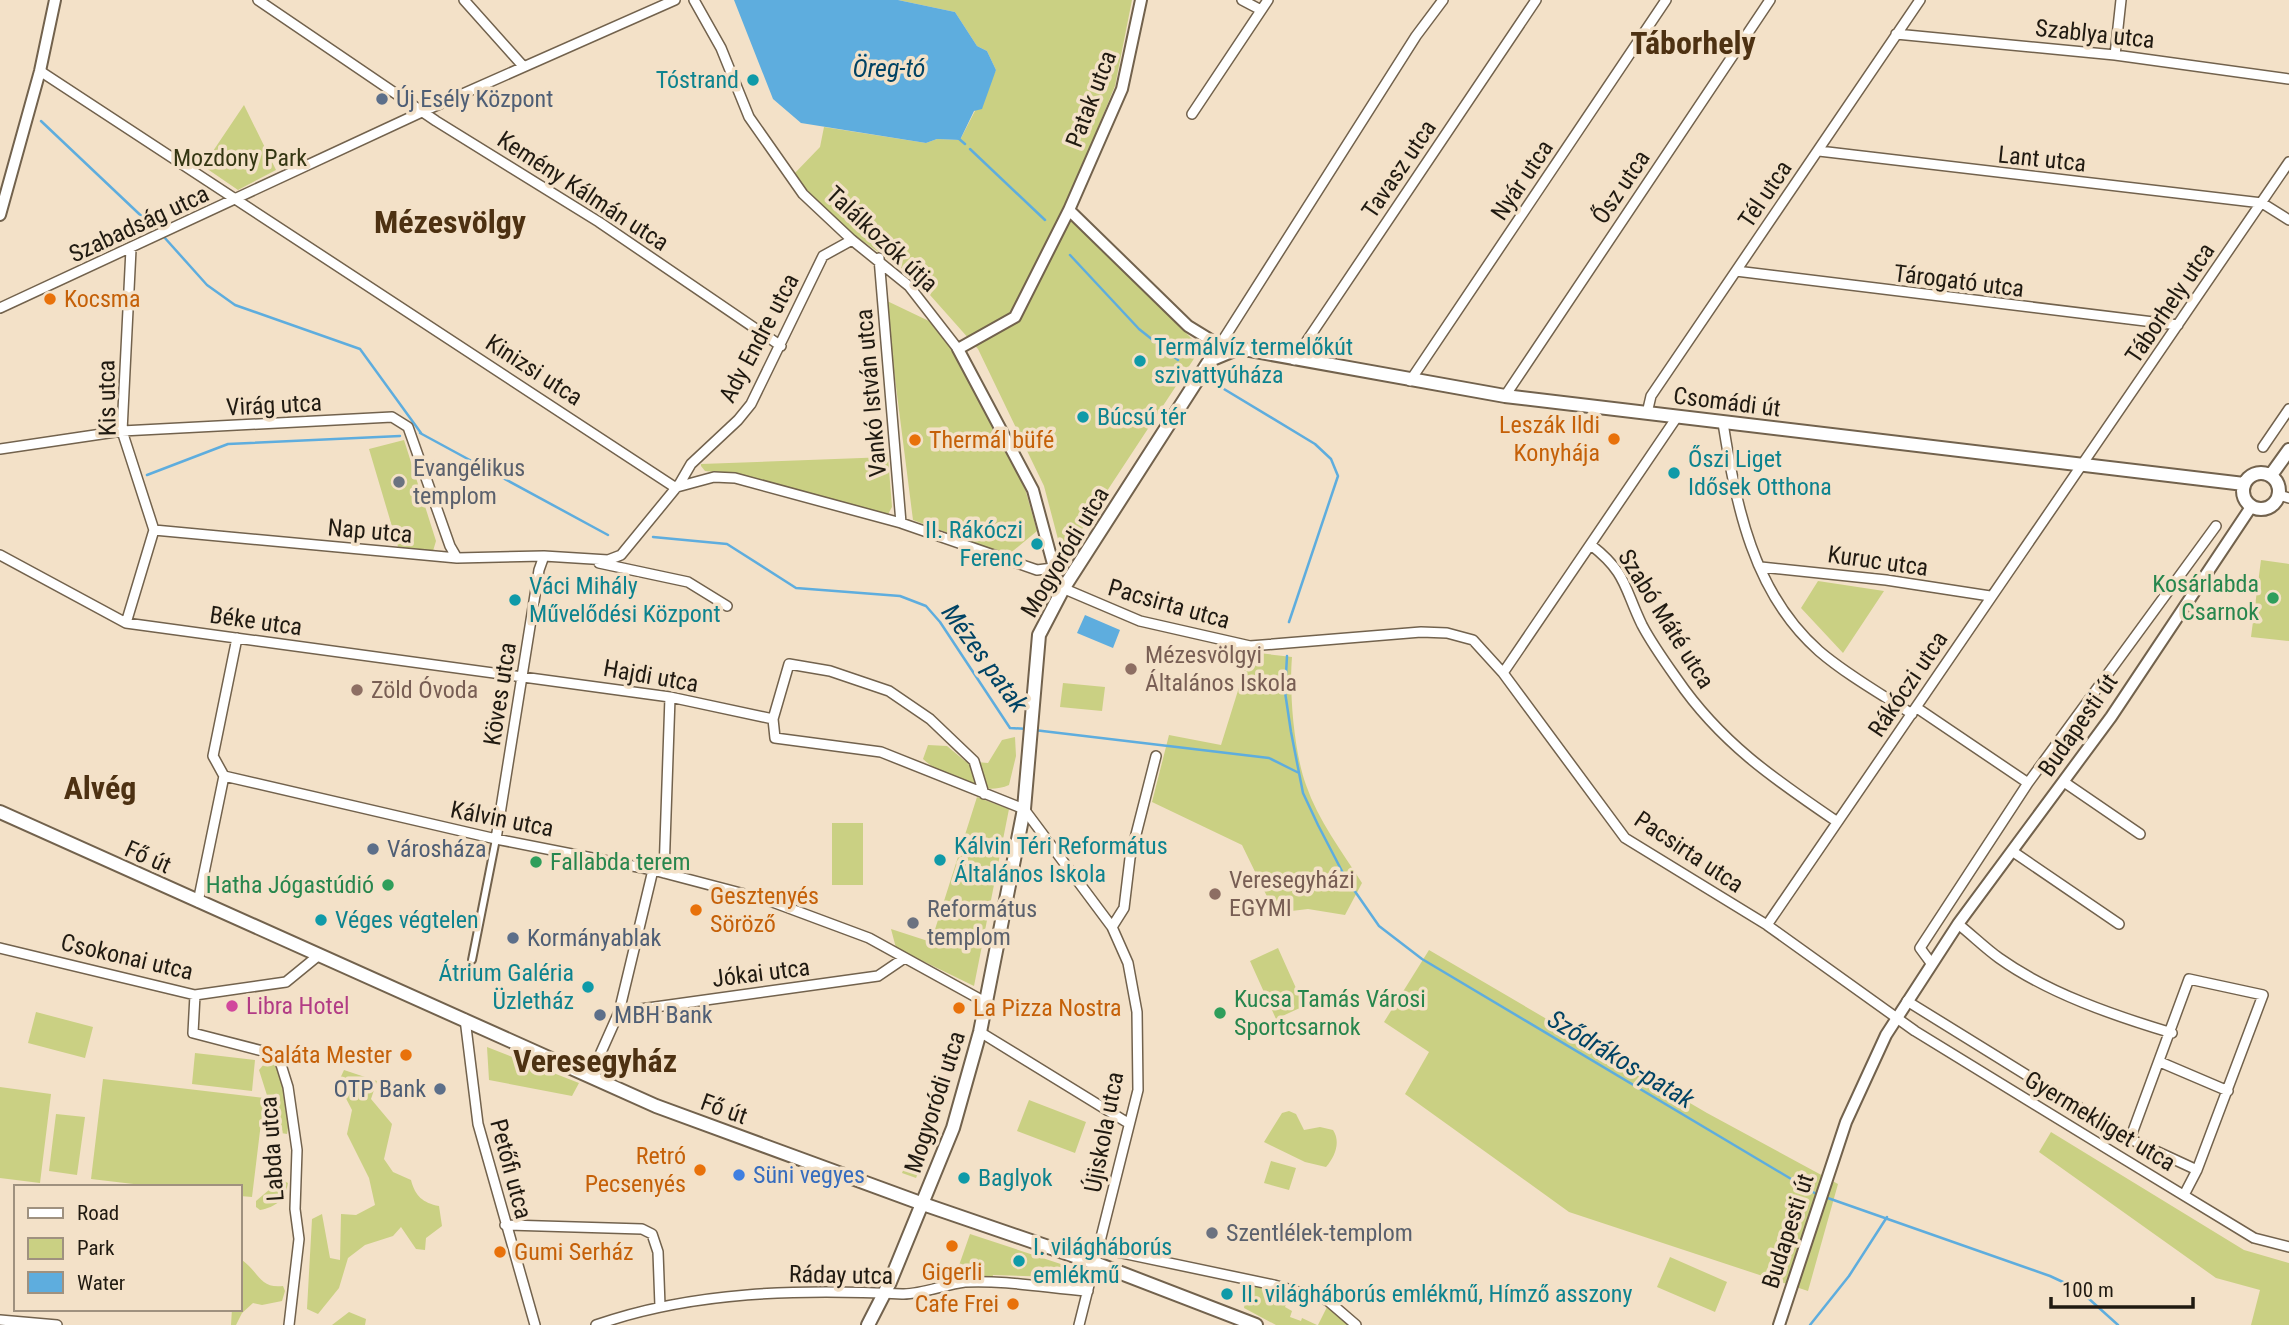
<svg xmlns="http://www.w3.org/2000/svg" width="2289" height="1325" font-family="'Roboto Condensed',sans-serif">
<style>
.green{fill:#cad083}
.water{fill:#5eadde}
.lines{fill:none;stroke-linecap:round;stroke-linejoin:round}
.stream{stroke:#5eadde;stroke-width:2.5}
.pedestrian-casing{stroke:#72624d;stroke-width:10}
.minor-casing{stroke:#72624d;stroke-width:12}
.tertiary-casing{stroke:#72624d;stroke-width:14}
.secondary-casing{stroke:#72624d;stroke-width:16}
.pedestrian{stroke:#fff;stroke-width:6}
.minor{stroke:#fff;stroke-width:9}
.tertiary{stroke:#fff;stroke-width:10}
.secondary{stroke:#fff;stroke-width:12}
.culture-dot{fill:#0f9aa8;stroke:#f3e1c8;stroke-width:2.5}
.service-dot{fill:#5c6f8a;stroke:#f3e1c8;stroke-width:2.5}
.food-dot{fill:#e8710a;stroke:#f3e1c8;stroke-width:2.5}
.worship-dot{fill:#6b7280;stroke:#f3e1c8;stroke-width:2.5}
.leisure-dot{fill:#2e9e5b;stroke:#f3e1c8;stroke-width:2.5}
.education-dot{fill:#8d6e63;stroke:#f3e1c8;stroke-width:2.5}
.hotel-dot{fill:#d1479c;stroke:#f3e1c8;stroke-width:2.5}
.shop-dot{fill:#3f7fe0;stroke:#f3e1c8;stroke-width:2.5}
.labels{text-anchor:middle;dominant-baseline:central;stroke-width:7;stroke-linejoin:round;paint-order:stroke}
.street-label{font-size:24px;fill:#201a11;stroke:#f3e1c8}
.culture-label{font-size:24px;fill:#0d838f;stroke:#f3e1c8;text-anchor:start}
.service-label{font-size:24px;fill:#4e5e75;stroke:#f3e1c8;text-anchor:start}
.park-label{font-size:24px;fill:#343612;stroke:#f3e1c8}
.food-label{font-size:24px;fill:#c56008;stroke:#f3e1c8;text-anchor:start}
.worship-label{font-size:24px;fill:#5b616d;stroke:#f3e1c8;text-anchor:start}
.leisure-label{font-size:24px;fill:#27864d;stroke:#f3e1c8;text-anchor:end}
.education-label{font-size:24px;fill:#785e54;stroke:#f3e1c8;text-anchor:start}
.hotel-label{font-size:24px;fill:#b23c85;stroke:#f3e1c8;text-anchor:start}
.shop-label{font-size:24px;fill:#366cbe;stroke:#f3e1c8;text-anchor:start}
.water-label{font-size:26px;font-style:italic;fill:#004364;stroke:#f3e1c8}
.district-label{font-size:32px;font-weight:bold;fill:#4d3112;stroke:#f3e1c8}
</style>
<rect width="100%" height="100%" fill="#f3e1c8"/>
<!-- green -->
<path class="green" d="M898 0H1132L1115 86 1064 210 1201 348 1063 558 1044 486 978 349 914 277 841 226 793 175 820 147 824 127 926 143 937 139 960 140 996 70 987 51 977 46 955 12Z
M244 105 276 170 238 190 203 166Z
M885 300 931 322 958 349 1026 492 1037 531 1008 555 913 520Z
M404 440 436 541 433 551 399 550 369 449Z
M888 457 892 507 887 516 741 475 705 471 701 466V464Z
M2261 560 2289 564V641L2251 637Z
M1818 581 1884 591 1843 653 1801 608Z
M1250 652 1292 657C1289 692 1294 752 1306 785 1318 820 1342 852 1362 883L1345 915 1308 909 1275 913 1242 845 1152 802 1169 735 1221 745Z
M1063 683 1105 687 1102 711 1060 707Z
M1015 737 1016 756 1009 785C982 797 943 777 923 759L928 745 947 746 965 761 988 763 1002 740Z
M977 797 1009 809 974 986 896 948 891 929 931 942Z
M832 823H863V885H832Z
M1278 948 1304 1006 1276 1019 1250 961Z
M1429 950 1707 1113 1838 1184 1808 1291 1569 1212 1405 1094 1429 1052 1384 1022Z
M36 1012 93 1027 85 1058 28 1043Z
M487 1047 579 1083 572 1096 489 1080Z
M195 1053 255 1060 252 1091 192 1084Z
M269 1058C284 1073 292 1113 287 1134L281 1133 277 1127 259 1070Z
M344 1070 377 1081 371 1099 392 1124 384 1159 393 1172 411 1180C415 1196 423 1203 439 1206L442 1226 426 1238 425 1250 416 1249 401 1227 393 1236 365 1245 348 1258 339 1288 318 1314 307 1309 312 1219 322 1214 330 1258 340 1260 341 1214 356 1215 375 1205 369 1178 347 1134 352 1110 338 1083Z
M103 1079 264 1098 252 1197 240 1196V1187H159L91 1179Z
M0 1087 51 1094 40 1183 0 1178Z
M1029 1100 1086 1122 1075 1153 1017 1131Z
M1289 1111 1296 1114 1304 1130 1320 1127 1333 1130C1341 1142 1335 1157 1326 1167L1305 1162 1264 1142 1282 1113Z
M56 1114 85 1117 77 1175 49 1171Z
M2051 1132 2244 1250 2289 1263V1325H2251L2260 1290 2216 1278 2039 1152Z
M915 1142 929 1147 916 1178 902 1173Z
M1271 1161 1296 1168 1289 1190 1264 1183Z
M284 1181 288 1183C285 1200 276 1207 260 1210L256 1207V1201L277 1183Z
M970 1234 1088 1273 1085 1286 1054 1282V1277L993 1275 992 1279 956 1274Z
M1670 1257 1727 1282 1715 1312 1657 1287Z
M242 1260C259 1272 260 1289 283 1286L285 1291 282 1301 262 1305 253 1303 242 1313 236 1325H231L232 1309H240Z
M1248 1282 1291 1292 1285 1307 1292 1311 1290 1317 1301 1321 1302 1318 1317 1325H1276L1244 1308Z
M1328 1305 1349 1325H1318Z
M349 1312 366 1319 365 1325H332Z"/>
<!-- water -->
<path class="water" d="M734 0H898L955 12 977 46 987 51 996 70 982 109 974 111 960 140 937 139 926 143 801 123 773 99Z
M1085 615 1120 630 1113 648 1077 633Z"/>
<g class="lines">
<!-- stream -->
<path class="stream" d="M41 121 154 228
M958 138 965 144
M970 149 1045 220
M164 237 207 285 235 305 360 349 421 433
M1070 255 1139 329 1178 360
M1209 380 1315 444 1331 459 1338 476 1289 622
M420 433 608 535
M147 475 228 444 400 436
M653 537 727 544 796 588 900 596 926 606 940 622 1010 728 1028 729
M1287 656 1285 692 1291 732 1303 793 1318 825 1345 877 1379 926 1422 959 1818 1195
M1034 730 1269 758 1299 773
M916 1149 919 1152 916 1163
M1825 1197 2050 1276 2078 1289 2118 1325
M1810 1325 1849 1276 1887 1217"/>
<!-- pedestrian casing -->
<g class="pedestrian-casing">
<path id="pedestrian" d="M472 960 496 839"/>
</g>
<!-- minor casing -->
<g class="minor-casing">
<path id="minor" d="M258 0 436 121 599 222 781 346
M464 0 523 66
M694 0 721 48 749 117 803 194 852 240 909 286 958 349
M1242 0 1261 10
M1896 34 2115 55 2289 79
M2115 55 2121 0
M40 71 676 488
M1192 114 1268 0
M1819 151 2262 203 2289 220
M879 258 901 523
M1736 271 2178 325
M0 308 424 111 675 0
M1216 351 1416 36 1443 0
M1294 360 1536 0
M1410 381 1666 0
M1505 396 1770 0
M1647 413 1651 396 1920 0
M1723 423C1736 505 1753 593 1819 651 1847 675 1881 694 1912 714
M2263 447 2289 409
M0 449 122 431 392 417 408 427 450 546 457 558
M677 487 714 477 735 478 901 523 1037 570 1053 568
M2279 495 2289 498
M154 530 457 558 544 556 608 560 621 555 680 483 691 464 738 420 751 404 823 256 852 240
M1591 545C1627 573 1624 588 1642 625 1652 644 1665 662 1677 679 1720 742 1774 779 1836 821
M0 555 126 623 670 697 773 719
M599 563 688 582 727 606
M1761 567 1886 580 1990 596
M1060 587 1140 621 1250 646 1421 632 1447 633 1473 640 1503 673 1625 838 1767 925 1915 1031 2119 1156 2254 1238 2289 1247
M126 623 154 530 122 431 131 249
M237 638 213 756 224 776 496 839 653 870 767 900 869 938 985 1002
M1503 673 1677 417
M1917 708 2028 783
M2064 782 2140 834
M984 794 974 761 930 719 889 691 830 671 789 664 773 719 775 738 881 752 1024 809 1112 927 1128 963 1137 1012 1138 1090 1079 1325
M496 839 539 570 544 556
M2012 851 2119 924
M664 873 670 697
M198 902 224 776
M1958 924C1972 935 1985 948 1999 958 2048 993 2115 1016 2172 1033
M1767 925 2289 162
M1112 927 1124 908 1130 858 1156 756
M0 948 195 995 286 982 319 955
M1931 963 1920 948 2028 783 2216 526
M195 995 193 1033 278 1055 288 1087 297 1150 295 1209 299 1239 289 1325
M1907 1001 2130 1139 2197 1170
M619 1012 878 976 903 959
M465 1019 478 1124 535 1325
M980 1032 1128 1123
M2160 1062 2228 1091
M590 1077 619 1012 653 870
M2130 1139 2189 979 2263 995 2197 1170 2184 1195
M505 1225 642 1229 652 1234 658 1252 660 1306
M1098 1248 1274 1285 1327 1300 1356 1325
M0 1320 57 1325
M596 1325C693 1291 801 1289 902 1294 920 1295 946 1284 965 1282 1005 1280 1048 1288 1088 1291"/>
</g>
<!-- tertiary casing -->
<g class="tertiary-casing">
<path id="tertiary" d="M1069 210 1188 326 1219 345
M0 215 40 71 55 0
M1059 586 1033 490 958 349 1015 317 1069 210 1122 89 1141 0
M1779 1325 1846 1122 1886 1035 1958 924 2111 717 2251 507"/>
</g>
<!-- secondary casing -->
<g class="secondary-casing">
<path id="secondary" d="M2243 491a18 18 0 1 1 36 0a18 18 0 1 1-36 0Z
M2271 475 2289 450
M0 812 656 1106 923 1204 1095 1263 1256 1325
M868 1325 890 1282 953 1128 980 1032 1024 809 1039 635 1063 589 1210 360 1234 350H1249L1505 396 2244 484"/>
</g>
<!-- pedestrian -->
<use href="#pedestrian" class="pedestrian"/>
<!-- minor -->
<use href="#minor" class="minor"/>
<!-- tertiary -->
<use href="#tertiary" class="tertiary"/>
<!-- secondary -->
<use href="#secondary" class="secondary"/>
</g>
<!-- markers -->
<g class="culture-dot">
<circle cx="753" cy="80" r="7"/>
<circle cx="1140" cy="361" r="7"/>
<circle cx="1083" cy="417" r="7"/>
<circle cx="1674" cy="473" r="7"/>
<circle cx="1037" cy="544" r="7"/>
<circle cx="515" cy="600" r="7"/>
<circle cx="940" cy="860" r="7"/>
<circle cx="321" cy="920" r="7"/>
<circle cx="588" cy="987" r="7"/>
<circle cx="964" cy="1178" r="7"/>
<circle cx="1019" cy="1261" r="7"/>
<circle cx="1227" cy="1294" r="7"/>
</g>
<g class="service-dot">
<circle cx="382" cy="99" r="7"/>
<circle cx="373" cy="849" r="7"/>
<circle cx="513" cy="938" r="7"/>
<circle cx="600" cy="1015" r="7"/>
<circle cx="440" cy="1089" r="7"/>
</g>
<g class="food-dot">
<circle cx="50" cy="299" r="7"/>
<circle cx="1614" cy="439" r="7"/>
<circle cx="915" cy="440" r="7"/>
<circle cx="696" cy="910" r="7"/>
<circle cx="959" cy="1008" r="7"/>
<circle cx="406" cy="1055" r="7"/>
<circle cx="700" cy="1170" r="7"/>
<circle cx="952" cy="1246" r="7"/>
<circle cx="500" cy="1252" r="7"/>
<circle cx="1013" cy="1304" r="7"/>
</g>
<g class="worship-dot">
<circle cx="399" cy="482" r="7"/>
<circle cx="913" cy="923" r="7"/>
<circle cx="1212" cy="1233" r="7"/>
</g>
<g class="leisure-dot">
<circle cx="2273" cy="598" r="7"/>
<circle cx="536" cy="862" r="7"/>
<circle cx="388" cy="885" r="7"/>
<circle cx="1220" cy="1013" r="7"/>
</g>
<g class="education-dot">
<circle cx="1131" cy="669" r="7"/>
<circle cx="357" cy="690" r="7"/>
<circle cx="1215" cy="894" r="7"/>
</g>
<circle class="hotel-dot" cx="232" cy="1006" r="7"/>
<circle class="shop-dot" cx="739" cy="1175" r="7"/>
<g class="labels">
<!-- street labels -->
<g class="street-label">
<text transform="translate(2095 34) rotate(6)">Szablya utca</text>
<text transform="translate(1091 99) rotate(-69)">Patak utca</text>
<text transform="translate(2042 159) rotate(6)">Lant utca</text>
<text transform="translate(1399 169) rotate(-56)">Tavasz utca</text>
<text transform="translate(1522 180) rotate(-56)">Nyár utca</text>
<text transform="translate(1621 187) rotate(-56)">Ősz utca</text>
<text transform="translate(583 191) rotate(33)">Kemény Kálmán utca</text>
<text transform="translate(1765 194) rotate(-56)">Tél utca</text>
<text transform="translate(139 224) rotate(-25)">Szabadság utca</text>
<text transform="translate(882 239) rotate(43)">Találkozók útja</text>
<text transform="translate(1959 281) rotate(7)">Tárogató utca</text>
<text transform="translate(2170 303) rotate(-56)">Táborhely utca</text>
<text transform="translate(759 338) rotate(-62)">Ady Endre utca</text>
<text transform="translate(534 370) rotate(33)">Kinizsi utca</text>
<text transform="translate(871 393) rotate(-95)">Vankó István utca</text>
<text transform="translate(107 398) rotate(-91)">Kis utca</text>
<text transform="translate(1727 402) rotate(7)">Csomádi út</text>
<text transform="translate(274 405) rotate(-3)">Virág utca</text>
<text transform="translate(370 531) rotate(5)">Nap utca</text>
<text transform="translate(1065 552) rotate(-59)">Mogyoródi utca</text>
<text transform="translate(1878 561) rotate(8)">Kuruc utca</text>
<text transform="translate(1169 604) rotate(16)">Pacsirta utca</text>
<text transform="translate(1666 619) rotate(58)">Szabó Máté utca</text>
<text transform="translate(256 621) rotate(8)">Béke utca</text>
<text transform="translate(651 676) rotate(10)">Hajdi utca</text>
<text transform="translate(1908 684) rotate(-56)">Rákóczi utca</text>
<text transform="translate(500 694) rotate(-81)">Köves utca</text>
<text transform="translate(2078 725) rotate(-55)">Budapesti út</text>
<text transform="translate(502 819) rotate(11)">Kálvin utca</text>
<text transform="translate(1689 852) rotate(34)">Pacsirta utca</text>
<text transform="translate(148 857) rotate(24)">Fő út</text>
<text transform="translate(127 957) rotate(13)">Csokonai utca</text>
<text transform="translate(761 973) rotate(-7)">Jókai utca</text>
<text transform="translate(935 1102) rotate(-72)">Mogyoródi utca</text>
<text transform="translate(724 1109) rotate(20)">Fő út</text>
<text transform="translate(2100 1121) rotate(31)">Gyermekliget utca</text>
<text transform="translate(1104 1132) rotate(-79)">Újiskola utca</text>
<text transform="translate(272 1149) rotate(-94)">Labda utca</text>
<text transform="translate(511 1169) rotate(75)">Petőfi utca</text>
<text transform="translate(1788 1231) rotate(-72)">Budapesti út</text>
<text transform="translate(841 1275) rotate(1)">Ráday utca</text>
</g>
<!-- culture labels -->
<g class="culture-label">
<text x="739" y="80" text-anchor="end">Tóstrand</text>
<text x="1154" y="347">Termálvíz termelőkút<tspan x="1154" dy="28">szivattyúháza</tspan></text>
<text x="1097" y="417">Búcsú tér</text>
<text x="1688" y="459">Őszi Liget<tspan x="1688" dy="28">Idősek Otthona</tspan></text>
<text x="1023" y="530" text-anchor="end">II. Rákóczi<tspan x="1023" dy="28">Ferenc</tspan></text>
<text x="529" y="586">Váci Mihály<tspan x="529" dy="28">Művelődési Központ</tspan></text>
<text x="954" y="846">Kálvin Téri Református<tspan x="954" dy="28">Általános Iskola</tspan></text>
<text x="335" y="920">Véges végtelen</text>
<text x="574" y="973" text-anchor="end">Átrium Galéria<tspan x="574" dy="28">Üzletház</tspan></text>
<text x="978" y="1178">Baglyok</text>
<text x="1033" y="1247">I. világháborús<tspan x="1033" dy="28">emlékmű</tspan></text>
<text x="1241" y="1294">II. világháborús emlékmű, Hímző asszony</text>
</g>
<!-- service labels -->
<g class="service-label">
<text x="396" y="99">Új Esély Központ</text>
<text x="387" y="849">Városháza</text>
<text x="527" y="938">Kormányablak</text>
<text x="614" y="1015">MBH Bank</text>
<text x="426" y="1089" text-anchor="end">OTP Bank</text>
</g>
<!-- park labels -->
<g class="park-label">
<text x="240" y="158">Mozdony Park</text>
</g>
<!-- food labels -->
<g class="food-label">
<text x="64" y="299">Kocsma</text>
<text x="1600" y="425" text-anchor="end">Leszák Ildi<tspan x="1600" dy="28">Konyhája</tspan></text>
<text x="929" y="440">Thermál büfé</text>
<text x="710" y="896">Gesztenyés<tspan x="710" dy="28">Söröző</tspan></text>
<text x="973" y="1008">La Pizza Nostra</text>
<text x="392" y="1055" text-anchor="end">Saláta Mester</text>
<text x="686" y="1156" text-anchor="end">Retró<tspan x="686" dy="28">Pecsenyés</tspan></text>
<text x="514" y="1252">Gumi Serház</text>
<text x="952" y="1272" text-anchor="middle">Gigerli</text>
<text x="999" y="1304" text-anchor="end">Cafe Frei</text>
</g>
<!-- worship labels -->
<g class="worship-label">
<text x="413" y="468">Evangélikus<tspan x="413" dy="28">templom</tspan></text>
<text x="927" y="909">Református<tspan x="927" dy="28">templom</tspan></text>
<text x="1226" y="1233">Szentlélek-templom</text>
</g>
<!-- leisure labels -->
<g class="leisure-label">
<text x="2259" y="584">Kosárlabda<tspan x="2259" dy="28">Csarnok</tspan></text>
<text x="550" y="862" text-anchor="start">Fallabda terem</text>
<text x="374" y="885">Hatha Jógastúdió</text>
<text x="1234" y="999" text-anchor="start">Kucsa Tamás Városi<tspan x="1234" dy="28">Sportcsarnok</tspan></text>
</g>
<!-- education labels -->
<g class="education-label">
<text x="1145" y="655">Mézesvölgyi<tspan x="1145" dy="28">Általános Iskola</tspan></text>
<text x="371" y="690">Zöld Óvoda</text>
<text x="1229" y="880">Veresegyházi<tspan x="1229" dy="28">EGYMI</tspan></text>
</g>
<!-- hotel labels -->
<g class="hotel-label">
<text x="246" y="1006">Libra Hotel</text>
</g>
<!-- shop labels -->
<g class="shop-label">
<text x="753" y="1175">Süni vegyes</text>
</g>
<!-- water labels -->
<g class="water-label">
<text x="889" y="68">Öreg-tó</text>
<text transform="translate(985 658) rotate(54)">Mézes patak</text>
<text transform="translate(1621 1059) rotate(31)">Sződrákos-patak</text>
</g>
<!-- district labels -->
<g class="district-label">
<text x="1693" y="43">Táborhely</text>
<text x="450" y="222">Mézesvölgy</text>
<text x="100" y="788">Alvég</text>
<text x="595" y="1061">Veresegyház</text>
</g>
</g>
<!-- legend -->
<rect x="14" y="1185" width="228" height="126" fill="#f3e1c8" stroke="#9f917f" stroke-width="2"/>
<rect x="28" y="1208" width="35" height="10" fill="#ffffff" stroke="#9f917f" stroke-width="2"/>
<text x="77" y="1220" font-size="21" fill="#201a11">Road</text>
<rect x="28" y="1238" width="35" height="21" fill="#cad083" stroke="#9f917f" stroke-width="2"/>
<text x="77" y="1255" font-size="21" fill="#201a11">Park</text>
<rect x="28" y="1272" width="35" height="21" fill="#5eadde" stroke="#9f917f" stroke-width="2"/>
<text x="77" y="1290" font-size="21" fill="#201a11">Water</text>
<!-- scale -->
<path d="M2051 1297v10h142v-10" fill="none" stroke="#201a11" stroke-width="3.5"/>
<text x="2062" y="1297" font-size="21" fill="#201a11" stroke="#f3e1c8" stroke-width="5" paint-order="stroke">100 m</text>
</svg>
